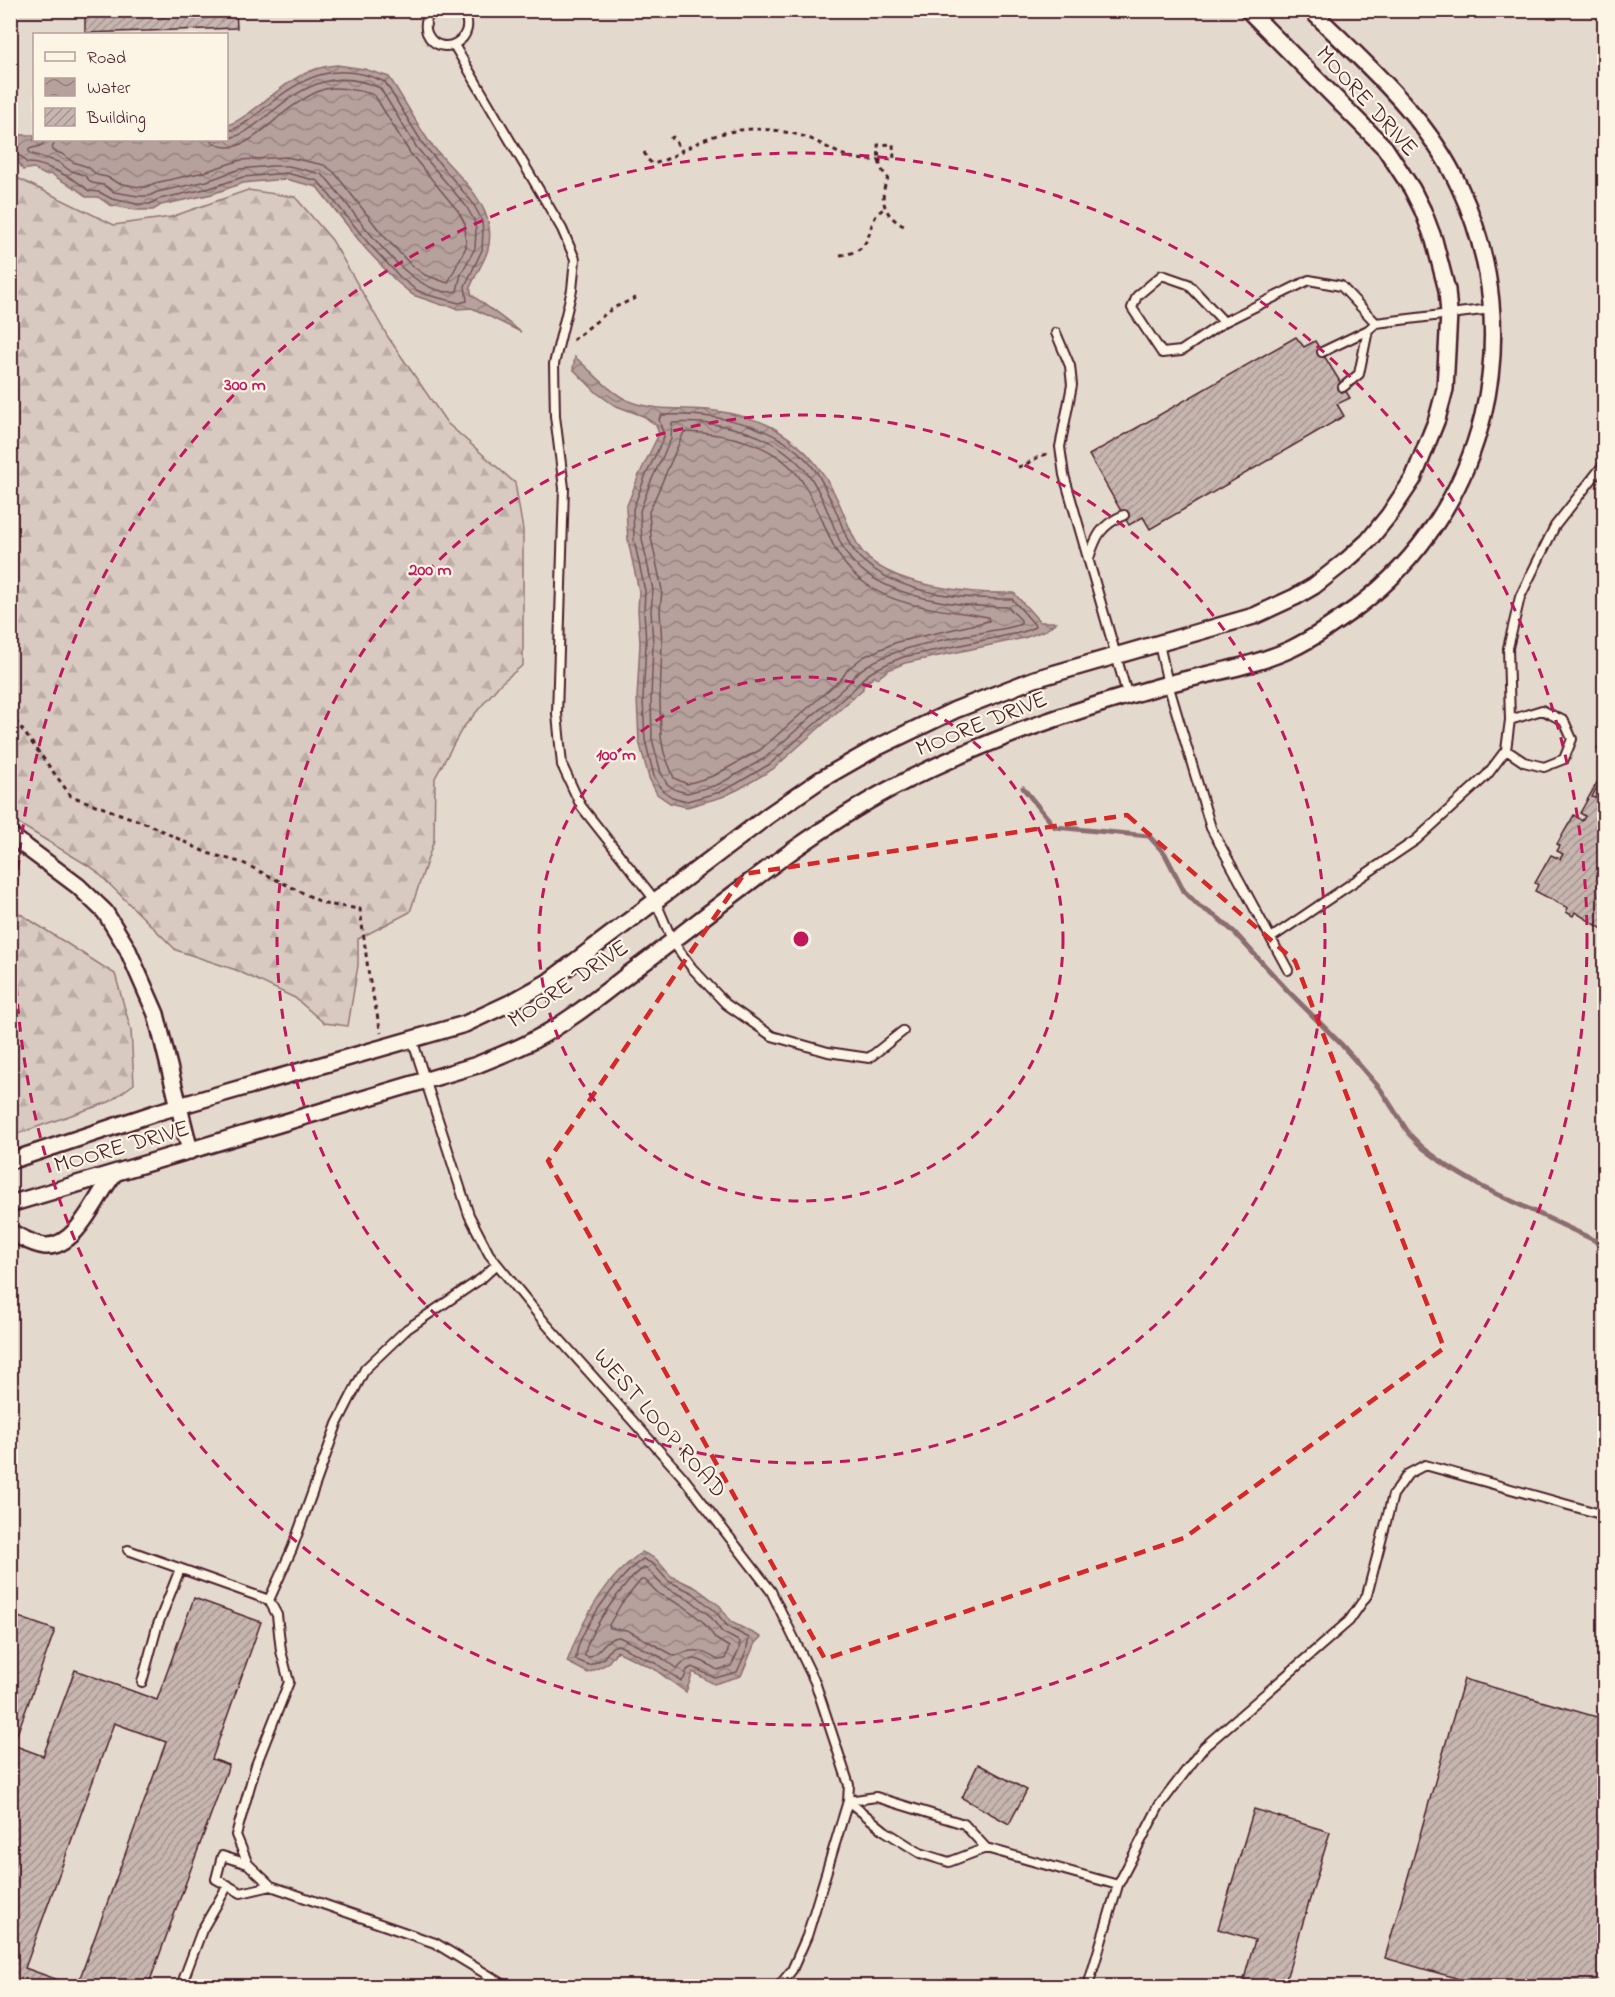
<svg xmlns="http://www.w3.org/2000/svg" width="1615" height="1997" font-family="'Indie Flower',sans-serif">
<style>
.built{fill:#e4d9cd;fill-rule:evenodd}
.forest{fill:url(#forest-firs);stroke:#917476;stroke-width:1.5}
.water{fill:url(#water-waves);stroke:#8b6d6f;stroke-width:1.5}
.lines{fill:none;stroke-linecap:round;stroke-linejoin:round}
.shore{stroke:#755358;stroke-width:1.5}
.stream{stroke:#8b6d6f;stroke-width:5}
.building{fill:url(#building-hatch);stroke:#4a1f2b;stroke-width:1.5}
.lane-casing{stroke:#4a1f2b;stroke-width:12}
.street-casing{stroke:#4a1f2b;stroke-width:20}
.path{stroke:#4a1f2b;stroke-width:3;stroke-dasharray:4.5 4.5;stroke-linecap:butt}
.lane{stroke:#fcf5e5;stroke-width:8}
.street{stroke:#fcf5e5;stroke-width:15}
.marked{fill:none;stroke:#d62828;stroke-width:4.5;stroke-dasharray:12 8;stroke-linejoin:round}
.ring{fill:none;stroke:#c2185b;stroke-width:3;stroke-dasharray:10 8}
.labels{text-anchor:middle;dominant-baseline:central;stroke-width:4.5;stroke-linejoin:round;paint-order:stroke}
.street-label{font-size:24px;fill:#4a1f2b;stroke:#fcf5e5}
.centre{fill:#c2185b;stroke:#fcf5e5;stroke-width:3}
.ring-label{font-size:18px;text-anchor:middle;font-weight:bold;fill:#c2185b;stroke:#fcf5e5;stroke-width:4.5;stroke-linejoin:round;paint-order:stroke}
</style>
<defs>
<pattern id="forest-firs" width="22" height="20" patternUnits="userSpaceOnUse" patternTransform="scale(1.5)"><rect width="22" height="20" fill="#d8cac0"/><path d="M5 1l3.5 6h-7zM16 11l3.5 6h-7z" fill="#bbada5"/></pattern>
<pattern id="water-waves" width="16" height="10" patternUnits="userSpaceOnUse" patternTransform="scale(1.5)"><rect width="16" height="10" fill="#b6a19c"/><path d="M0 5q4-4 8 0t8 0" fill="none" stroke="#96837f"/></pattern>
<pattern id="building-hatch" width="6" height="6" patternUnits="userSpaceOnUse" patternTransform="scale(1.5)"><rect width="6" height="6" fill="#c7b6af"/><path d="M-1 1l2-2M0 6l6-6M5 7l2-2" fill="none" stroke="#a4938f"/></pattern>
</defs>
<rect width="100%" height="100%" fill="#f1e8da"/>
<filter id="ink" filterUnits="userSpaceOnUse"><feTurbulence type="fractalNoise" baseFrequency=".0167" numOctaves="2"/><feDisplacementMap in="SourceGraphic" scale="12" xChannelSelector="R" yChannelSelector="G"/><feConvolveMatrix kernelMatrix="1 2 1 2 8 2 1 2 1" color-interpolation-filters="sRGB"/></filter>
<g filter="url(#ink)">
<!-- built -->
<path class="built" d="M11 11H1604V1986H11ZM34 34H226V140H34Z"/>
<!-- forest -->
<path class="forest" d="M11 175 114 225 171 217 248 190 295 197 332 240 388 337 447 423 515 483 523 530V665L501 683 462 729 435 778 434 840 410 912 358 939V965L348 1026 324 1023 295 998 236 970 176 950 94 869 11 819Z
M11 908 115 974 131 1030 134 1084 109 1102 11 1136Z"/>
<!-- water -->
<path class="water" d="M337 65 364 69 389 77C403 97 414 120 428 140 447 167 484 192 489 227 493 254 479 265 470 288L472 295 521 332 472 308 457 309 452 306 442 305 413 295 396 281 365 248 317 187 285 179 243 183 212 194 161 205 153 210H136L110 205 98 197H86C76 185 63 184 52 174L45 175 33 168 23 170 19 163 11 158V135H34V140H226L227 126C267 108 289 68 337 65Z
M575 357C593 372 608 392 631 402 656 411 681 408 708 410 727 412 761 419 777 430 809 450 825 472 840 505 847 521 852 537 861 550 887 587 974 594 1014 593L1040 622H1056L1046 630 1024 638 905 663 888 670 878 678 875 676 863 686V689L773 769 739 789 722 797 687 807 670 803 657 794 649 778 639 741 637 699 640 643 638 610 639 591 628 541 626 508 639 475 659 434 656 425 643 416 614 405 597 393 573 369Z
M642 1552 656 1559 671 1576 696 1588 720 1606 731 1622 761 1637 755 1643 741 1676 714 1684 693 1672 686 1692 654 1669 617 1651 607 1664 588 1673 567 1662C582 1620 605 1578 642 1552Z"/>
<g class="lines">
<!-- shore -->
<path class="shore" d="M47 140 40 146 29 149V153L58 162 69 170 84 175 92 183 103 185 114 192 138 196H149L157 192 207 181 240 169 272 166H289L321 174 327 179C353 209 411 302 457 291L461 274 475 248 476 230 474 220 466 206 417 148 380 88C332 66 299 89 263 119 252 127 240 138 226 138
M56 140 52 148 54 151 62 154 73 162 88 167 97 175 107 177 118 183 139 187H146L155 183 204 172 241 160 286 157 324 165 334 172 382 234 411 265 425 275 448 283 466 247 465 224 458 211 410 153 375 96C369 92 361 91 353 90 344 88 334 87 325 89 310 93 294 105 281 115 263 130 234 161 210 140
M10 153 22 157 27 163C43 162 78 180 89 191L99 192 112 199 137 204H150L159 199 210 188 243 177 286 173 318 181 369 244 400 277 416 290 428 295 459 303 467 301 465 286 482 250 483 229 481 218 472 202 423 144 385 82C335 59 301 77 262 110 252 118 240 129 226 131
M662 415C716 413 780 423 815 470 822 479 826 492 832 502 841 520 846 545 861 559 900 595 961 599 1012 599L1034 624 1035 627 1023 632 903 657C889 663 863 673 856 687L770 764 736 784 720 792 687 801 672 797 662 790 654 776 645 740 643 699 646 644 644 611 645 591 634 540 633 509 645 477 664 437 659 419Z
M672 423C721 420 777 433 808 474 816 484 822 498 827 510 835 527 840 549 854 563 889 599 961 607 1008 607L1021 620V624C1012 628 1000 629 990 631 954 638 868 649 849 683L765 758 732 777 717 785 687 793 676 790 667 784 661 773 652 739 651 699 653 644 651 611 653 590 642 539 640 511 651 481 671 439Z
M684 432C726 433 777 443 802 481 809 492 815 505 821 517 832 544 841 567 866 584 901 610 948 609 988 617L989 621 897 642 863 657 848 669 842 678 760 750 713 776 687 784 674 778 664 753 661 737 660 699 662 644 660 611 662 590 651 537 649 512Z
M643 1559 653 1564 668 1581 693 1593 715 1611 728 1627 749 1638 746 1652 737 1672 715 1678 692 1667 687 1670 684 1679 681 1681 657 1664 618 1645 612 1647 603 1659 589 1665 576 1660C575 1634 621 1573 643 1559Z
M644 1568 648 1570 664 1587 689 1599 710 1616 722 1632 740 1642 739 1650 731 1666 717 1670C708 1664 694 1654 684 1662 681 1665 679 1667 677 1669L661 1657 619 1637C604 1638 602 1651 589 1657L585 1656C585 1636 626 1578 644 1568Z
M641 1580H645L659 1594 685 1607 703 1622 716 1639 729 1647 725 1659 718 1660C700 1649 694 1648 675 1656L627 1630 610 1628 609 1625 621 1604Z"/>
<!-- stream -->
<path class="stream" d="M1023 788 1055 827 1149 836 1165 854 1184 891 1199 906 1218 918 1234 932 1289 992 1341 1044 1381 1090 1410 1135 1423 1148 1450 1168 1482 1187 1594 1240 1604 1249"/>
</g>
<!-- building -->
<path class="building" d="M85 10H236L237 28 85 33Z
M1296 337 1304 347 1315 341 1350 398 1337 404 1344 416 1150 529 1143 517 1129 525 1089 455Z
M1604 736V754L1600 749 1599 750 1597 749Z
M1599 779 1601 780 1592 797 1595 798 1604 781V930L1575 912 1573 916 1566 912 1568 908 1535 891 1538 885 1535 883 1551 855 1560 859 1563 854 1557 851 1560 846 1557 844 1574 815 1582 821 1585 816 1580 813Z
M194 1598 261 1622 212 1759 229 1765 148 1986H77L166 1742 114 1723 25 1968 75 1986H10V1614L55 1630 13 1745 43 1756 75 1670 157 1700Z
M1464 1679 1604 1719V1970L1600 1986H1484L1385 1958Z
M978 1764 1027 1790 1009 1824 962 1798Z
M1254 1809 1330 1832 1284 1986H1242L1255 1940 1218 1929Z"/>
<g class="lines">
<!-- lane casing -->
<g class="lane-casing">
<path id="lane" d="M431 10C426 18 424 25 427 33 439 61 482 39 462 10
M454 45 562 229 575 259 572 290 554 364 555 416 564 488 557 714 562 765 581 806 655 900 673 942 692 968 726 1004 772 1036 828 1052 869 1058 903 1031
M1224 322 1181 351 1162 353 1132 308 1137 296 1162 275 1188 284 1224 322 1309 280 1341 286 1376 323
M1056 333 1070 366 1072 385 1060 447 1064 475 1128 697
M1322 352 1368 330 1376 323 1491 309
M1343 387 1359 374 1368 330
M1089 558C1096 536 1101 525 1124 515
M1159 644 1168 684 1211 828 1288 970
M1506 750 1524 762 1544 767 1564 759 1572 739 1564 721 1542 710 1510 720
M1271 938 1416 840 1487 775 1506 750 1510 720 1508 648 1520 597 1555 526 1604 464
M412 1039 469 1215 489 1254 546 1324 682 1476 771 1591 815 1682 849 1785 848 1801 807 1936 792 1970 779 1986
M128 1550 269 1600 277 1615 281 1651 289 1682 256 1765 236 1835 248 1864
M269 1600 292 1549 337 1424 365 1369 407 1329 482 1278 497 1264
M142 1682 157 1627 180 1569
M848 1801 876 1797 964 1824 986 1848 1118 1885
M848 1801 885 1831 920 1853 949 1862 986 1848
M271 1886 241 1893 216 1879 222 1856 248 1864 271 1886 435 1943 506 1986
M181 1986 202 1930 228 1885
M1088 1986 1118 1885 1159 1806 1204 1747 1349 1621 1367 1595 1393 1495 1408 1474 1425 1465 1604 1515"/>
</g>
<!-- street casing -->
<g class="street-casing">
<path id="street" d="M10 835 78 886 105 912 127 948 156 1014 190 1151
M10 1161 158 1112 465 1024 512 1002 548 982 769 815 820 780 876 748 955 710 1035 679 1254 616 1295 597 1314 586 1347 560 1368 541 1389 515 1413 479 1437 419 1445 389 1449 313 1447 290 1434 240 1423 211 1412 189 1385 148 1248 10
M10 1204 477 1065C495 1057 514 1051 532 1041 567 1023 599 997 630 973 713 912 798 839 888 790 976 743 1071 711 1168 684 1208 673 1252 667 1291 649 1314 638 1335 623 1356 608 1487 509 1529 335 1459 186 1427 116 1365 64 1311 10
M10 1232C21 1237 33 1245 45 1246 78 1248 97 1193 115 1173"/>
</g>
<!-- path -->
<path class="path" d="M670 139 673 137 682 151
M644 152 648 160 653 164C668 160 681 151 695 144 712 135 732 130 752 129 771 129 793 132 811 139 826 146 840 156 857 159 870 161 882 160 894 159L893 144 878 145C879 158 878 168 888 178 878 198 884 216 904 226
M840 255C881 251 861 221 885 208
M573 340 613 308 638 297
M1018 467C1030 464 1036 456 1048 454
M10 713 71 796 150 825 207 853 243 863 325 904 360 909 369 977 381 1033"/>
<!-- lane -->
<use href="#lane" class="lane"/>
<!-- street -->
<use href="#street" class="street"/>
</g>
</g>
<!-- marked area -->
<path class="marked" d="M1127 815 1295 961 1444 1348 1184 1538 825 1659 548 1161 744 874Z"/>
<!-- distance rings -->
<g class="ring">
<circle cx="801" cy="939" r="262"/>
<circle cx="801" cy="939" r="524"/>
<circle cx="801" cy="939" r="786"/>
</g>
<g class="labels">
<!-- street labels -->
<g class="street-label">
<text transform="translate(1366 102) rotate(48)">MOORE DRIVE</text>
<text transform="translate(982 725) rotate(-22)">MOORE DRIVE</text>
<text transform="translate(569 985) rotate(-34)">MOORE DRIVE</text>
<text transform="translate(122 1148) rotate(-16)">MOORE DRIVE</text>
<text transform="translate(659 1424) rotate(49)">WEST LOOP ROAD</text>
</g>
</g>
<circle cx="801" cy="939" r="9" class="centre"/>
<g class="ring-label">
<text x="245" y="390">300 m</text>
<text x="430" y="575">200 m</text>
<text x="616" y="760">100 m</text>
</g>
<!-- margin -->
<rect width="1615" height="1997" fill="none" stroke="#fcf5e5" stroke-width="36"/>
<rect x="18" y="18" width="1579" height="1961" fill="none" stroke="#4a1f2b" stroke-width="2" filter="url(#ink)"/>
<!-- legend -->
<rect x="33" y="33" width="195" height="108" fill="#fcf5e5" stroke="#b59f9b" stroke-width="1.5"/>
<rect x="45" y="52" width="30" height="9" fill="#fcf5e5" stroke="#b59f9b" stroke-width="1.5"/>
<text x="87" y="63" font-size="18" fill="#4a1f2b">Road</text>
<rect x="45" y="78" width="30" height="18" fill="url(#water-waves)" stroke="#b59f9b" stroke-width="1.5"/>
<text x="87" y="93" font-size="18" fill="#4a1f2b">Water</text>
<rect x="45" y="108" width="30" height="18" fill="url(#building-hatch)" stroke="#b59f9b" stroke-width="1.5"/>
<text x="87" y="123" font-size="18" fill="#4a1f2b">Building</text>
</svg>
